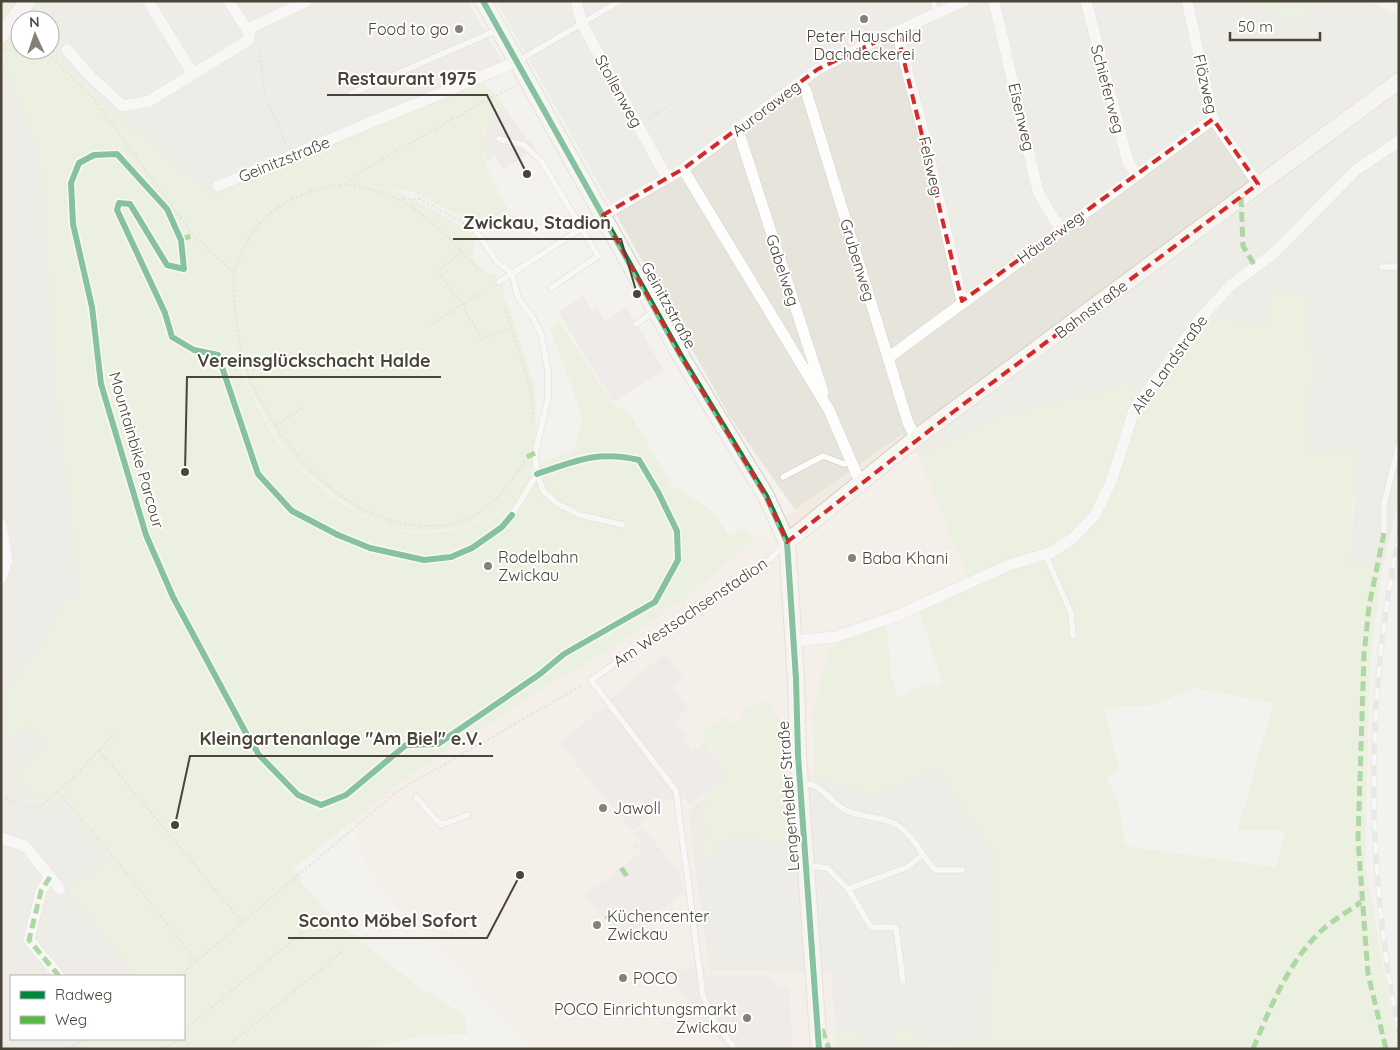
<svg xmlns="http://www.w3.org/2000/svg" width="1400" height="1050" font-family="Quicksand,sans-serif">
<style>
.residential{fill:#e7e4dc}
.commercial{fill:#f3ebdf}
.green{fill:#e1eecf;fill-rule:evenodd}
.parking{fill:#e6e3df}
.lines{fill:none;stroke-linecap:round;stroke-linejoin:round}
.service-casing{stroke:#d2d0cb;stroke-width:7}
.minor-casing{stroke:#d2d0cb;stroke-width:12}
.secondary-casing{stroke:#d3cfc5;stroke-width:18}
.path{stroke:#d3d2cc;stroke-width:2;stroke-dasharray:2.5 2.5;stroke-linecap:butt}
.service{stroke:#fdfdfc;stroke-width:5.5}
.minor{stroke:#fdfdfc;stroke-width:11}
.secondary{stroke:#f7f6f1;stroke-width:16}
.tram{stroke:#dbdbda;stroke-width:1}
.rail-casing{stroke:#dbdbda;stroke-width:5.5}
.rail{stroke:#fff;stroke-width:4;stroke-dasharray:11;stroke-linecap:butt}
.quiet{stroke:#58b947;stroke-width:5;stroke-dasharray:10 5;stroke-linecap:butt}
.cycleway-casing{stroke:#fff;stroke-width:9}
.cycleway{stroke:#00873e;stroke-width:6}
.marked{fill:none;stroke:#d62828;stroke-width:4;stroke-dasharray:10 6;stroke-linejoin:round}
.poi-dot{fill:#868178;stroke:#fff;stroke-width:2}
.labels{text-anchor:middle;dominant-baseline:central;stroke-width:4;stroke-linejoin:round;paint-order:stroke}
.poi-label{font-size:16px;fill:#4b4439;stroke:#fff;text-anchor:start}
.street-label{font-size:16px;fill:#4b4439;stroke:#fff}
.leader{fill:none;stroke:#4b4439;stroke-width:2}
.callout-dot{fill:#4b4439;stroke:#fff;stroke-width:2}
.callout-label{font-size:18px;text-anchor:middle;font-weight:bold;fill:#4b4439;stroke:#fff;stroke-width:4;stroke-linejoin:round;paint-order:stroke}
</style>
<rect width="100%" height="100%" fill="#f4f2ee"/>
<!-- residential -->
<path class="residential" d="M58 1H467L507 70 365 128 213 197 132 129 49 50 50 20H42Z
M496 1H1251L1297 24 1324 1H1368L1399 16V499L1382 570 1349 564 1355 498 1310 453 1304 415 1314 369 1306 333V294L1274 291 1265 326 1164 377 1151 399 1126 382 1104 393 996 417 919 458 903 434 795 510 730 417Z
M1 58 41 158 57 394 81 598 65 601 41 648 1 694Z
M31 726 47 741 16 773 58 794 112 858 68 890 137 976H11V1039H90L73 1049H1V732L7 741Z
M937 768 993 853V969L987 1036 921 1049H861L856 1034 836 1030 830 971H709L688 811 732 774 814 775 874 796Z"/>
<!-- commercial -->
<path class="commercial" d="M903 434 919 458 971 585 919 610 830 645 813 714 814 775 732 774 688 811 709 971H831L836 1049H535L394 904 371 873 359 850 354 819 404 779 536 693 610 649 685 598 755 539Z"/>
<!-- green -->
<path class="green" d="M1 1H58L42 20H20V50H49L132 129 213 197 365 128 482 80 503 105C498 112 490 120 486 127 475 155 496 186 508 209L478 226 414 192 349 182 396 190 467 229 474 238 473 259 488 275 494 272 506 291 502 294 510 310 535 389 536 421 532 471 525 477 541 463 574 450 582 417 550 327 560 322 613 404 631 415 672 485 714 512 729 536 745 529 755 539 685 598 610 649 536 693 404 779 298 865 292 860 302 884 343 927 416 985 464 1015 468 1034 421 1036 363 1049H73L90 1039H184V976H137L68 890 111 857 58 795 45 807 15 773 47 741 31 726 7 741 1 732V694L41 648 65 601 80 598 174 714 81 598 57 394 41 158 1 58ZM224 323 251 390 271 428 292 459 331 493 362 514 392 528 416 532 464 527 489 513C481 518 472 526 463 528 449 531 427 535 413 533 358 525 297 476 269 428 250 395 237 359 224 323Z
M1251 1H1324L1297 24Z
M1274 291 1306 294V333L1314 369 1304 415 1310 452 1357 449 1349 564 1382 570 1370 664 1365 863 1398 1049H897L893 1034 911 1027 922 1049 987 1036 993 969V853L937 768 874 796 814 775 813 714 830 645 884 624 888 635 891 676 897 697 921 685 943 684 919 610 971 585 919 458 996 417 1104 393 1127 381 1151 399 1164 378 1212 316 1265 326ZM1194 688 1273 703 1238 830 1286 831 1275 867 1125 846 1119 803 1107 777 1119 770 1104 708 1154 705Z
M760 702 767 703 781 722 792 843 763 841 739 835 719 843 715 854 703 857 701 842 709 838 710 829 701 822 699 809 706 804V793L729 771 700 735 726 716 732 723H738L745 710Z
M836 1030 856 1034 861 1049H836Z"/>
<!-- parking -->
<path class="parking" d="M481 45 491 68 461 81 452 57Z
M503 105 524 135 536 148 503 170 496 157 486 161 483 145 486 127Z
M583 296 592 310 596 307 605 321 626 307 664 370 613 402 558 312Z
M665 653 683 677 671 687 688 708 673 723 687 737 682 739 692 752 704 743 728 772 691 805 684 797 669 798 633 831 560 744Z
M641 827 679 870 683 892 624 941 585 896 641 852 642 842 635 833Z
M705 967 706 975H768L779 988 789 987 792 1049H727L665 972Z"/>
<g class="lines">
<!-- service casing -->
<g class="service-casing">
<path id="service" d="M933 1 937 15
M518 61 620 1
M351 94 497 30
M499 139 524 145 542 162 598 256 551 288
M475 230 497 262 512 273 518 298 533 318 541 333 548 372V399L535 453 537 474 544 492 558 504 580 515 623 525
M1382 267H1399
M499 282 602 215
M636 324 655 311
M783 477 823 456 844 464 850 462
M512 515 537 474
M1384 533V504L1399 445
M1045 554 1071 613 1073 636
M801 782C822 785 826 797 842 808 857 818 875 815 891 822 912 831 920 854 935 870H962
M416 797 441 825 468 815
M808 866 827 868 848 889 871 927C880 929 887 925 896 928L903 981
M848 889 908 867 922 855
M735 1049 716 1024 703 996 676 791 591 680 770 559 784 545"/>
</g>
<!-- minor casing -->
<g class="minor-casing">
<path id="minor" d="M148 1 193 74
M229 1 249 33
M576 1 582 24 667 178
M994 1 1038 192 1060 229
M1086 1 1128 162 1137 175
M1187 1 1213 119 1258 184
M897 32 925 139 962 301
M67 50 91 77 123 106 149 101 249 40V33L254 26 307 1
M800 82 806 91 908 423 916 438
M738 130 823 392
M683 169 829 410 860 482
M218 186 516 62
M603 215 683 169 818 69 847 54 964 1
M888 358 1213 119
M1 524 7 560 1 578
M794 641 835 637 894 617 1009 565 1052 552 1073 538 1095 515 1111 482 1134 410 1200 319 1230 286 1274 253 1356 170 1399 141
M1 838 25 846 60 889
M50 877 41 891 29 940 59 976"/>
</g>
<!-- secondary casing -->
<g class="secondary-casing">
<path id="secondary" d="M483 1 681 356 766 496 787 542 796 679 798 755 819 1049
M1 35 28 1
M787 542 916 438 1399 81"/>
</g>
<!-- path -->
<path class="path" d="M258 45 266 98 287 146
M4 50 20 49
M40 50H44L93 98 193 235 234 273C233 309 238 343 249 377 252 386 258 395 263 404 294 464 353 523 425 526 436 526 451 526 462 521 491 509 510 485 526 459
M648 119 670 105
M346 185 353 176 481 103 514 87
M398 199H420L469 226
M461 252 438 271 462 305 482 339 511 328
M234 272C240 257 246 241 256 228 273 204 316 184 346 185 363 186 382 192 397 199 429 214 453 244 478 268
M506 311 532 393 533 420
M432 324 481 293
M275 426 304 407
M99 750 241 921
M58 792 127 873 197 962
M1 796C11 800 24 809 34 808 47 808 105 744 117 731
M636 846 642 847
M179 976 399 790 583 685
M184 1030 304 931
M184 1039 191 1049
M69 1049 86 1039
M164 1049 178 1039
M224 1049 343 951"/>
<!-- service -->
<use href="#service" class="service"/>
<!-- minor -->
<use href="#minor" class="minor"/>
<!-- secondary -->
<use href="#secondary" class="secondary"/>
<!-- tram -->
<path class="tram" d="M1 14 11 1"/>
<!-- rail casing -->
<g class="rail-casing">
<path id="rail" d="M1399 536C1365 700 1366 868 1399 1032"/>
</g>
<!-- rail -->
<use href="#rail" class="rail"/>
<!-- quiet -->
<path class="quiet" d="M1241 197 1243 246 1255 266
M181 240 193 235
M527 457 535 453
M1384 533 1369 606 1364 655 1358 840 1368 974 1386 1049
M621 868 629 879
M50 877 41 891 29 940 59 976
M606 919 617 910
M822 1029 829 1049
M1253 1049C1270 1008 1288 963 1320 932 1331 921 1348 912 1361 902"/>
<!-- cycleway casing -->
<g class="cycleway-casing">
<path id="cycleway" d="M483 1 681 356 766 496 787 542 796 679 798 755 819 1049
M512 515 502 527 472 548 451 557 424 560 370 548 338 535 292 511 258 474 218 355 194 350 172 337 165 313 117 210 119 203 130 204 167 265 184 269 181 240 167 209 117 154 94 155 79 163 71 183 73 224 92 307 101 384 146 535 173 597 247 735 259 755 298 795 321 805 346 795 406 745 438 744 540 674 564 654 655 602 678 560 677 531 658 492 639 460C598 450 575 461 537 474"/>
</g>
<!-- cycleway -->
<use href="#cycleway" class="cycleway"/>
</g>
<!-- marked area -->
<path d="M0 0H1400V1050H0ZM897 32 962 301 1213 119 1258 184 953 412 787 542 766 496 681 356 603 215 683 169 818 69Z" fill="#f4f2ee" fill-opacity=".55" fill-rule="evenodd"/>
<path class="marked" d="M897 32 962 301 1213 119 1258 184 953 412 787 542 766 496 681 356 603 215 683 169 818 69Z"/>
<!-- markers -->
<g class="poi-dot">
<circle cx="864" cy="19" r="5"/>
<circle cx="459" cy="29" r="5"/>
<circle cx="852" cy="558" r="5"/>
<circle cx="488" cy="566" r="5"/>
<circle cx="603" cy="808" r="5"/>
<circle cx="597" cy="925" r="5"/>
<circle cx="623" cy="978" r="5"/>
<circle cx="747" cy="1018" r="5"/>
</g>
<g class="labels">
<!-- poi labels -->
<g class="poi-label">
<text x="449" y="29" text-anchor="end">Food to go</text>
<text x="864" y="36" text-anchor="middle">Peter Hauschild<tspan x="864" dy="18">Dachdeckerei</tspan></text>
<text x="498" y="557">Rodelbahn<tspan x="498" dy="18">Zwickau</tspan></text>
<text x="862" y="558">Baba Khani</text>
<text x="613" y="808">Jawoll</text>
<text x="607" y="916">Küchencenter<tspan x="607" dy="18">Zwickau</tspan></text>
<text x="633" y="978">POCO</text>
<text x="737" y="1009" text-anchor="end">POCO Einrichtungsmarkt<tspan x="737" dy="18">Zwickau</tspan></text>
</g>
<!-- street labels -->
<g class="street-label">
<text transform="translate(1206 84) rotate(77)">Flözweg</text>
<text transform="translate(1108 89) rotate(75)">Schieferweg</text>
<text transform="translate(619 91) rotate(61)">Stollenweg</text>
<text transform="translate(766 108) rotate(-37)">Auroraweg</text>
<text transform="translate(1022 117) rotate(77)">Eisenweg</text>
<text transform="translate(284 159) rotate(-22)">Geinitzstraße</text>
<text transform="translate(931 166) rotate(77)">Felsweg</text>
<text transform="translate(1050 237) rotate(-36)">Häuerweg</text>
<text transform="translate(858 260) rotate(73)">Grubenweg</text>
<text transform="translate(783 270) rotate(72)">Gabelweg</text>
<text transform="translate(669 305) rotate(61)">Geinitzstraße</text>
<text transform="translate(1091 309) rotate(-37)">Bahnstraße</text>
<text transform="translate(1169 364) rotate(-54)">Alte Landstraße</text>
<text transform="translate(137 450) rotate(74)">Mountainbike Parcour</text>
<text transform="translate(690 612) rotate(-34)">Am Westsachsenstadion</text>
<text transform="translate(788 796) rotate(-94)">Lengenfelder Straße</text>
</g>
</g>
<!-- callouts -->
<path class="leader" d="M527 174L487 95H327M637 294L621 239H453M185 472L187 377H441M175 825L190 756H493M520 875L487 938H288"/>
<g class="callout-dot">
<circle cx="527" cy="174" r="5"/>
<circle cx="637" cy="294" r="5"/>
<circle cx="185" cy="472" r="5"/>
<circle cx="175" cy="825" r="5"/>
<circle cx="520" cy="875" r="5"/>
</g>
<g class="callout-label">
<text x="407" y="85">Restaurant 1975</text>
<text x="537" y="229">Zwickau, Stadion</text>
<text x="314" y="367">Vereinsglückschacht Halde</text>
<text x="341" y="745">Kleingartenanlage "Am Biel" e.V.</text>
<text x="388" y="927">Sconto Möbel Sofort</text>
</g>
<!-- border -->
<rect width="1400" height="1050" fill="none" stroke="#4b4439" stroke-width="5"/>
<!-- legend -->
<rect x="10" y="975" width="175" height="65" fill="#ffffff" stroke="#b7b4b0"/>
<rect x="20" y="991" width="25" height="8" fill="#00873e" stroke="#b7b4b0"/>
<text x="55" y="1000" font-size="15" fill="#4b4439">Radweg</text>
<rect x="20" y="1016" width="25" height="8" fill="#58b947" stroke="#b7b4b0"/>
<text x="55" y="1025" font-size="15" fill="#4b4439">Weg</text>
<!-- north arrow -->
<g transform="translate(35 35) rotate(357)"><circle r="24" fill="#ffffff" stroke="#b7b4b0"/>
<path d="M0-4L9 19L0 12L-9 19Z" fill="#868178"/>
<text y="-8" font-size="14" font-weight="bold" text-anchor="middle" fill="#4b4439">N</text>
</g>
<!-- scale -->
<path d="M1230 32v8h90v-8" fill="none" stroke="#4b4439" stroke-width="2.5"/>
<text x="1238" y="32" font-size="15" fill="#4b4439" stroke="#ffffff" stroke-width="4" paint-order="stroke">50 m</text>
</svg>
